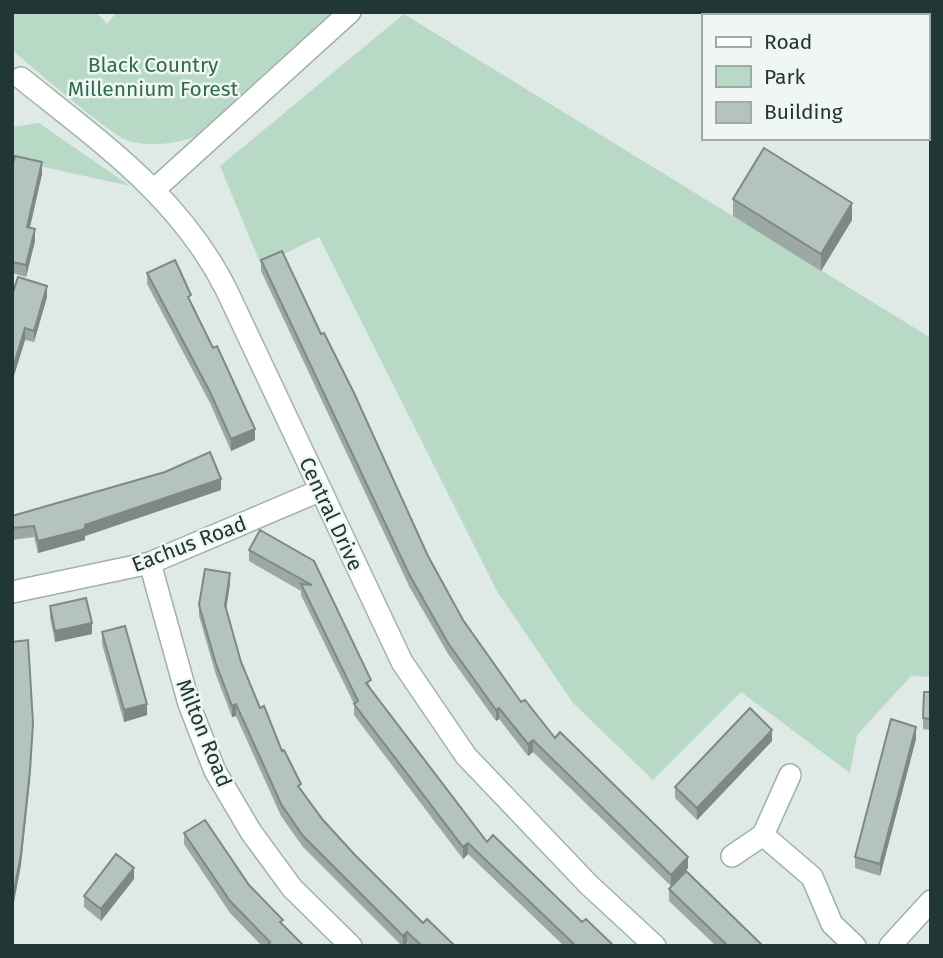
<svg xmlns="http://www.w3.org/2000/svg" width="943" height="958" font-family="'Fira Sans',sans-serif">
<style>
.green{fill:#b9d9c7}
.lines{fill:none;stroke-linecap:round;stroke-linejoin:round}
.street-casing{stroke:#a2b0ad;stroke-width:24}
.secondary-casing{stroke:#9fb4af;stroke-width:24}
.street{stroke:#fff;stroke-width:21}
.secondary{stroke:#fff;stroke-width:21}
.wall{fill:#9ba8a4}
.shaded-wall{fill:#7e8886}
.building{fill:#b4c3bf;stroke:#7e8886;stroke-width:2}
.labels{text-anchor:middle;dominant-baseline:central;stroke-width:5;stroke-linejoin:round;paint-order:stroke}
.park-label{font-size:21px;fill:#2f6b50;stroke:#eff6f3}
.street-label{font-size:21px;fill:#213735;stroke:#eff6f3}
</style>
<rect width="100%" height="100%" fill="#dfe9e6"/>
<!-- green -->
<path class="green" d="M12 12H96L107 24 117 12H333L194 137C174 144 150 147 129 141 113 137 31 66 12 50Z
M404 14 931 338V677L911 676 857 735 850 773 741 692 653 780 573 703 497 591 319 237 261 265 220 166Z
M39 123 130 186 12 160V127Z"/>
<g class="lines">
<!-- street casing -->
<g class="street-casing">
<path id="street" d="M801 12 817 16
M927 39 931 40
M155 189 350 12
M150 563 189 704 215 771 251 832 292 888 351 946
M12 592 150 563 319 491
M763 835 812 877 832 924 855 946
M732 856 763 835 790 775
M890 946 931 901"/>
</g>
<!-- secondary casing -->
<g class="secondary-casing">
<path id="secondary" d="M21 78C100 142 179 196 226 289L402 662 466 756 589 885 655 946"/>
</g>
<!-- street -->
<use href="#street" class="street"/>
<!-- secondary -->
<use href="#secondary" class="secondary"/>
</g>
<!-- wall -->
<path class="wall" d="M12 167 42 174 30 228 35 241 26 277 12 273Z
M733 199 852 220 821 271 733 216Z
M261 260 321 334 428 556 463 620 521 702 555 738 688 868 671 886 533 752 528 756 499 719 496 721 448 654 409 586 261 271Z
M147 273 191 303 255 440 231 451 210 403 147 284Z
M12 295 47 297 34 342 25 340 12 382Z
M221 490 85 536V540L38 553 34 537 12 540V516Z
M249 550 314 561 371 689 487 842 582 922 614 946H564L468 854 463 859 354 715V704L301 595V591L249 561Z
M230 584 226 609 241 662 260 708 301 790 323 820 354 854 423 923 455 946H410L407 943 405 946H402L303 847 281 816 236 716 232 717 216 675 199 616V605Z
M50 606 92 634 55 642 50 618Z
M102 632 147 715 124 722 102 644Z
M931 692V730L923 729V718Z
M916 739 880 876 855 868V857Z
M772 741 697 820 675 798V787Z
M184 833 249 885 283 925 304 946H262L230 913 184 844Z
M134 879 101 921 84 907V896Z
M669 889 763 946H716L669 901Z"/>
<!-- shaded-wall -->
<path class="shaded-wall" d="M42 162V174L27 239V227Z
M852 203V220L821 271V254Z
M35 229V241L26 277V265Z
M47 286V297L34 342V331Z
M25 328V340L12 382V371Z
M255 429V440L231 451V439Z
M221 479V490L85 536V540L38 553V541Z
M230 573V584L225 616V605Z
M92 623V634L55 642V631Z
M147 704V715L124 722V710Z
M236 704V716L232 717V706Z
M499 708V719L496 721V710Z
M33 723 30 781 21 865 12 913V902Z
M916 727V739L880 876V864Z
M772 730V741L697 820V808Z
M533 740V752L528 756V744Z
M468 843V854L463 859V847Z
M688 857V868L671 886V875Z
M134 868V879L101 921V909Z
M407 932V943L403 946V936Z"/>
<!-- building -->
<path class="building" d="M764 148 852 203 821 254 733 199Z
M15 156 42 162 27 227 35 229 26 265 12 262V167Z
M282 251 321 334 324 333 354 393 428 556 463 620 521 702 525 700 555 738 560 732 688 857 671 875 533 740 528 744 499 708 496 710 448 643 409 574 261 260Z
M175 260 191 295 188 297 213 348 217 346 255 429 231 439 210 392 147 273Z
M18 277 47 286 34 331 25 328 12 371V295Z
M210 452 221 479 85 525V529L38 541 34 526 12 528V516L165 472Z
M260 530 314 561 371 680 366 683 487 842 493 835 582 922 586 919 614 946H576L468 843 463 847 354 704 358 701 301 584 312 585 249 550Z
M205 569 230 573 225 605 241 662 260 708 264 706 282 751 284 750 301 784 298 786 323 820 354 854 423 923 427 919 455 946H422L407 932 403 936 303 836 281 804 236 704 232 706 216 664 199 605Z
M86 598 92 623 55 631 50 606Z
M125 626 147 704 124 710 102 632Z
M28 640 33 723 30 770 21 854 12 902V642Z
M924 692H931V719L923 718Z
M750 708 772 730 697 808 675 787Z
M891 719 916 727 880 864 855 857Z
M205 820 249 885 283 920 280 922 304 946H268V945L270 942 230 901 184 833Z
M116 854 134 868 101 909 84 896Z
M686 871 763 946H728L669 889Z"/>
<g class="labels">
<!-- park labels -->
<g class="park-label">
<text x="153" y="65">Black Country<tspan x="153" dy="24">Millennium Forest</tspan></text>
</g>
<!-- street labels -->
<g class="street-label">
<text transform="translate(331 514) rotate(65)">Central Drive</text>
<text transform="translate(189 544) rotate(-21)">Eachus Road</text>
<text transform="translate(204 733) rotate(68)">Milton Road</text>
</g>
</g>
<!-- border -->
<rect width="943" height="958" fill="none" stroke="#213735" stroke-width="28"/>
<!-- legend -->
<rect x="702" y="14" width="228" height="126" fill="#eff6f3" stroke="#9daaa7" stroke-width="2"/>
<rect x="716" y="37" width="35" height="10" fill="#ffffff" stroke="#9daaa7" stroke-width="2"/>
<text x="764" y="49" font-size="21" fill="#213735">Road</text>
<rect x="716" y="66" width="35" height="21" fill="#b9d9c7" stroke="#9daaa7" stroke-width="2"/>
<text x="764" y="84" font-size="21" fill="#213735">Park</text>
<rect x="716" y="102" width="35" height="21" fill="#b4c3bf" stroke="#9daaa7" stroke-width="2"/>
<text x="764" y="119" font-size="21" fill="#213735">Building</text>
</svg>
